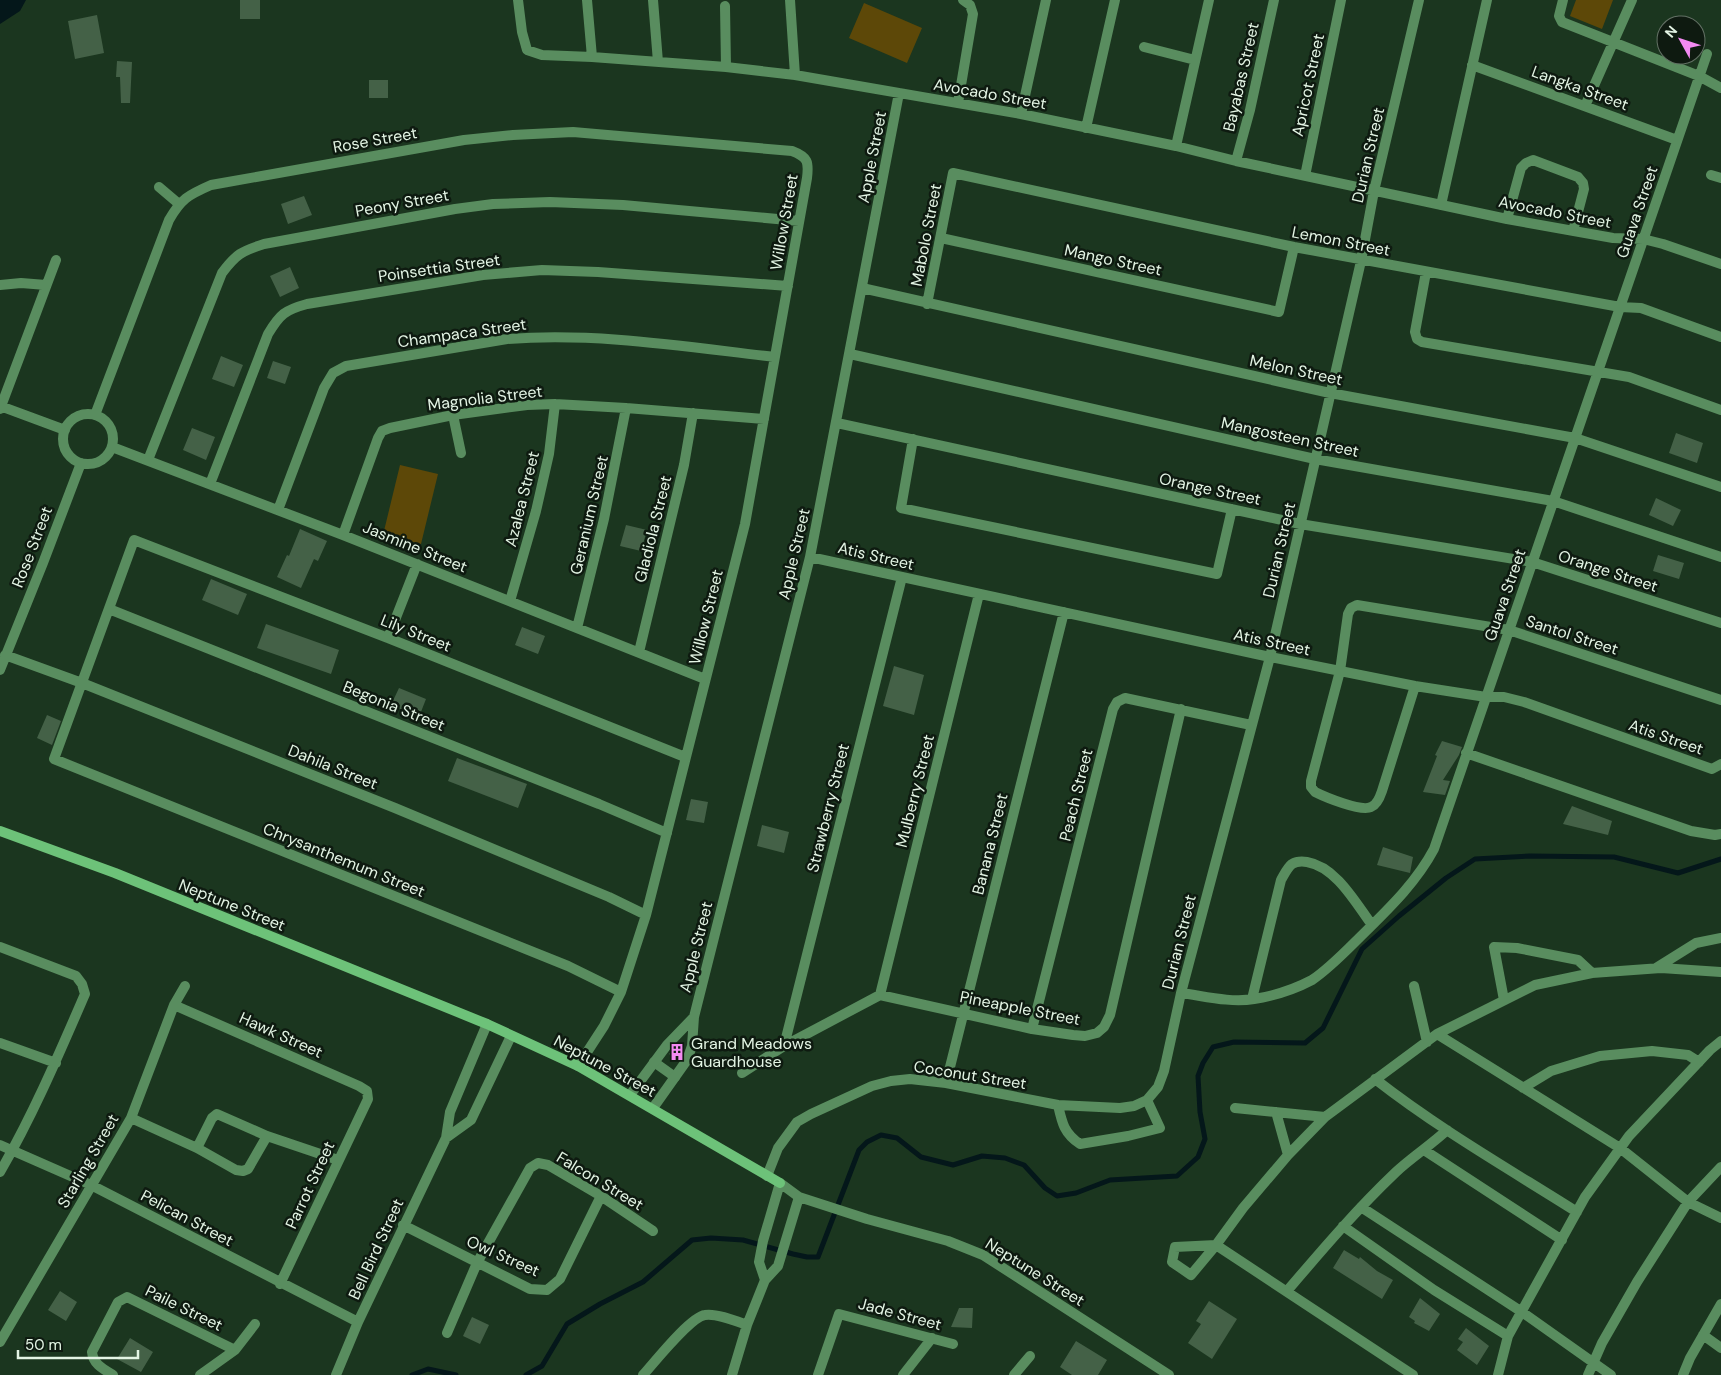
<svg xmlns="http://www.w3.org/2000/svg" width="1721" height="1375" font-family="'DM Sans',sans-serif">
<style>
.green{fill:#5d4808}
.water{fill:#04171a}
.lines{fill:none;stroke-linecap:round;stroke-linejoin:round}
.stream{stroke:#04171a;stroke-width:5}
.building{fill:#446147}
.lane{stroke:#598d5f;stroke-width:10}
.street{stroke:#598d5f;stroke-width:10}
.secondary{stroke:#6dc279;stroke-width:10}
.labels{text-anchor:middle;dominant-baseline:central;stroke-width:5;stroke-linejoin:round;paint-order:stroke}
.street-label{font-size:16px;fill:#e3f4e4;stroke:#0e1a10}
.poi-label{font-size:16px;fill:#e3f4e4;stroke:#0e1a10;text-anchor:start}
</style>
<rect width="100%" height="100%" fill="#1b361f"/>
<!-- green -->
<path class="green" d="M1576 0H1613L1602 29 1570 16Z
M864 3 922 28 907 63 849 38Z
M400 465 438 474 421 544 383 535Z"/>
<!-- water -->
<path class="water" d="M0 0H26L20 11 0 24Z"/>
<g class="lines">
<!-- stream -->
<path class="stream" d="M412 1375 428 1369 456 1375
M526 1375 542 1366 567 1324 600 1304 643 1282 692 1240 711 1238 743 1240 793 1254 807 1257H818L859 1150 867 1142 881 1135 897 1138 921 1157 953 1165 982 1156 1005 1158 1024 1165 1045 1188 1057 1196 1076 1193 1110 1180 1177 1176 1198 1157 1205 1139 1200 1112 1198 1076 1203 1063 1213 1047 1234 1042 1305 1043 1323 1028 1362 949 1399 916 1446 878 1475 859 1530 856 1614 857 1678 873 1721 859"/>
</g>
<!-- building -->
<path class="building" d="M240 0H260V19H240Z
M97 15 104 53 75 59 68 21Z
M117 61 132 62 130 103H121L120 77H116Z
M369 80H388V98H369Z
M304 196 312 215 288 224 281 204Z
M290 267 299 288 280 297 270 276Z
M221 356 243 365 234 387 212 379Z
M273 361 291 367 285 384 267 378Z
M192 428 215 437 206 460 183 450Z
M1676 433 1703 443 1697 463 1669 453Z
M1656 498 1681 510 1673 526 1649 515Z
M626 525 647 530 641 551 620 546Z
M300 529 327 541 318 561 314 559 301 588 277 577 287 555 289 556Z
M1658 555 1684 563 1679 579 1653 571Z
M211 579 247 594 238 615 202 600Z
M266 624 339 650 331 674 257 648Z
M522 627 545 636 538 654 515 645Z
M894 666 924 675 914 715 883 706Z
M399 688 426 699 419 717 391 705Z
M47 715 61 721 52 745 37 738Z
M1442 741 1462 747 1459 755 1443 780 1450 781 1445 795 1423 792 1437 756 1435 755Z
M457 758 527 784 518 808 448 781Z
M691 799 708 802 704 823 686 820Z
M1572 806 1612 821 1608 835 1563 824Z
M762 825 789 832 784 853 757 846Z
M1383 847 1413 857 1410 873 1377 865Z
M677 1045 684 1049 678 1061 669 1054Z
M1344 1250 1359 1259 1360 1257 1377 1271 1393 1280 1382 1299 1333 1268Z
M60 1291 77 1302 66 1321 48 1310Z
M1420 1298 1440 1314 1429 1331 1414 1323 1415 1321 1409 1317Z
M1209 1301 1237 1319 1212 1359 1188 1343 1201 1324 1196 1321Z
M959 1308H973L972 1328 951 1327Z
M472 1317 489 1325 480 1344 463 1336Z
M1466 1328 1489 1346 1477 1365 1457 1350 1463 1342 1458 1339Z
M130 1338 153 1352 141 1372 117 1359Z
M1076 1341 1107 1360 1098 1375H1072L1060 1367Z"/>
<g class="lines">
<!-- lane -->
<path class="lane" d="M453 415 461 453
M654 1062 675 1077"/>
<!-- street -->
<path class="street" d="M518 0 522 32 527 50 542 55 592 57 726 67 795 75 1021 114 1176 146 1236 161 1507 219 1613 238 1643 239 1663 244 1721 264
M587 0 592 57
M653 0 658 62
M790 0 795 75
M1563 0 1559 16 1562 22 1699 76 1721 88
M725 6 726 67
M1144 47 1195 60
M1472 65 1677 140
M958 103 973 14 970 5 963 0
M1585 106 1632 0
M1021 114 1046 0
M1086 128 1115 0
M1176 146 1209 0
M1236 161 1250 110 1274 0
M1711 175 1721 178
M1305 176 1341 0
M159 187 179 204
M1441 205 1487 0
M1507 219 1521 168 1526 163 1533 160 1578 177 1583 183 1584 189 1573 231
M941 238 1279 312 1294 247
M1426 272 1415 332 1417 339 1422 342 1629 377 1721 410
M0 285 21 283 46 285
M862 288 1330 393 1575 438 1721 487
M927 304 953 173 1294 247 1620 307 1641 308 1721 337
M850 354 1315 459 1553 501 1721 557
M0 406 65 430
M0 409 56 260
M63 439a25 25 0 1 1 50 0a25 25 0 1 1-50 0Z
M95 415 169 220C181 199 188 195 211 185L464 140 513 135 573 132 792 151C808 157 809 162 807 178L745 524 646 915 621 992 604 1026 578 1066
M837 423 1300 524 1532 562 1721 623
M913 439 901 508 1217 574 1232 509
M112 447 343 535 705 679
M148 460 222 273C236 254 242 251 264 244L455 209 493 204 550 202 623 205 799 221
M210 484 268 334C280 314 285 310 307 304L483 275 542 270 598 272 788 286
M278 510 324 388 333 373 346 366 507 339C597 332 687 347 775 357
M343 535 378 438 382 431 390 428 453 415 527 405 555 404 626 408 764 419
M810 557 1270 657 1415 686 1486 697H1504L1524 702 1712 769 1721 764
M510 601 536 511 549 454 555 404
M109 609 599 804 667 833
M577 628 604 519 626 408
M388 638 417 564
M639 652 684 465 693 413
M5 655 82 683 395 808 609 897 646 915
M0 670 43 563 81 463
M1415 686 1382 791C1380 797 1377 805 1371 807 1361 812 1325 797 1315 792L1311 787V781L1340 671 1348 614 1351 608 1357 605 1509 630 1721 700
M1466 753 1691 831 1715 835 1721 834
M0 947 76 976 82 984 85 994C59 1054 33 1115 0 1172
M1656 968 1696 943 1721 938
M1414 986 1427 1042
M621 992 568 966 54 759 134 540 388 638 685 757
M1181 993C1204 996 1230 1003 1254 999 1273 996 1295 989 1312 980 1327 970 1342 955 1355 942 1384 913 1415 885 1434 849L1707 54
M880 995 979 594
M1252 999 1281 880C1284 875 1287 868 1292 864 1297 861 1301 861 1307 862 1336 867 1355 902 1372 925
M1504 1000 1494 947 1517 948 1578 960 1592 973
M174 1005 359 1086 367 1091 368 1099 280 1284
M1032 1029 1113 709 1117 702 1125 698 1251 725
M1437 1034 1620 1148 1688 1202 1721 1218
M0 1043 56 1063
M784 1046 902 577
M742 1073 784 1046 880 995 1032 1029 1073 1035 1085 1036 1097 1033 1104 1027 1110 1015 1181 709
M1375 1079C1439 1129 1509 1169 1577 1212
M946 1083 1064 612
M1523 1088 1551 1071 1600 1056 1652 1051 1688 1055 1699 1062
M630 1095 667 1045 694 1017
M1058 1105C1062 1123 1064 1133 1080 1144L1128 1136 1160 1128 1147 1100
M653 1108 687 1060 692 1046 694 1017 810 557 899 93
M1235 1108 1325 1117
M1276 1112 1288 1155
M131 1118 197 1148 236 1170 243 1171 248 1169 267 1136
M446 1138 471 1120 511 1036
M0 1145 91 1185 358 1322
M197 1148 212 1118 217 1114 267 1136 338 1160
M1424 1150 1562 1240
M767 1176 778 1148 797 1122 811 1114 872 1086 891 1081 910 1079 946 1083 1058 1105 1120 1108 1134 1106 1147 1100 1158 1087 1164 1071 1181 993 1270 657 1361 261 1374 191 1419 0
M1361 1207 1522 1312 1611 1375
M403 1225 530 1289 547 1290 560 1279 601 1196
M1343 1226 1434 1290 1508 1336
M765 1280 759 1262 763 1241 780 1183 799 1197 867 1219 948 1241 983 1255 1169 1375
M1287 1291C1322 1250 1357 1209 1396 1172 1412 1157 1431 1145 1447 1130
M447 1333 477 1263 530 1168 538 1163 548 1165 601 1196 653 1231
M1703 1335 1721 1348
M0 1342 131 1118 174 1005 185 986
M113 1375C103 1369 93 1364 92 1352L118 1302 127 1297 235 1350
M200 1375 235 1350 255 1324
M336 1375 358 1322 446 1138 450 1112 487 1024
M643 1375C654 1363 690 1317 705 1315 716 1313 736 1321 747 1325
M732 1375 747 1325 765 1280 778 1266 799 1197
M818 1375 839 1314 953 1344
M903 1375 932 1338
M1014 1375 1030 1356
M1413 1375 1216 1245 1175 1247 1172 1262 1191 1275 1216 1245 1243 1208 1288 1155 1325 1117 1437 1034 1535 985 1592 973 1661 968 1721 972
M1498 1375 1508 1336 1585 1197 1629 1136 1710 1050 1721 1041
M1588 1375 1602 1343 1637 1282 1688 1202 1721 1167
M1683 1375 1690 1358 1721 1304"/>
<!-- secondary -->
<path class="secondary" d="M0 831 115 873 487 1024 578 1066 780 1183"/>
</g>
<!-- icons -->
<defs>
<g id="building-bare" transform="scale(1.35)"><path d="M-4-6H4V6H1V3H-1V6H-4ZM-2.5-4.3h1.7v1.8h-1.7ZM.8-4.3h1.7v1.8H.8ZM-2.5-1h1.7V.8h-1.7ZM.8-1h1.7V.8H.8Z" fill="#f38af2" stroke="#0e1a10" stroke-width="2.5" paint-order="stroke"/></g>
</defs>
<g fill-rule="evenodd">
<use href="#building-bare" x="677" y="1052"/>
</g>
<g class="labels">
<!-- street labels -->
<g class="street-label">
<text transform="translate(1241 77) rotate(-77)">Bayabas Street</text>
<text transform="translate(1308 85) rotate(-78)">Apricot Street</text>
<text transform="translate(1580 88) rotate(20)">Langka Street</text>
<text transform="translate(990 94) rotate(10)">Avocado Street</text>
<text transform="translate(375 140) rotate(-10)">Rose Street</text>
<text transform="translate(1368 155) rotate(-77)">Durian Street</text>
<text transform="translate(872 157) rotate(-79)">Apple Street</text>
<text transform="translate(402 203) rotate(-10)">Peony Street</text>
<text transform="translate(1555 212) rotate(11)">Avocado Street</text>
<text transform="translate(1637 212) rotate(-71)">Guava Street</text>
<text transform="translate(784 222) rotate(-80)">Willow Street</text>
<text transform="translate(926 235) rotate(-79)">Mabolo Street</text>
<text transform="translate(1341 241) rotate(11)">Lemon Street</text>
<text transform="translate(1113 260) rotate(12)">Mango Street</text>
<text transform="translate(439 268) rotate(-8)">Poinsettia Street</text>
<text transform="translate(462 333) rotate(-8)">Champaca Street</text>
<text transform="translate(1296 370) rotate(12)">Melon Street</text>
<text transform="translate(485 398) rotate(-7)">Magnolia Street</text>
<text transform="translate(1290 437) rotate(12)">Mangosteen Street</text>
<text transform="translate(1210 489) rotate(12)">Orange Street</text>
<text transform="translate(522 499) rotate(-76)">Azalea Street</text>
<text transform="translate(589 515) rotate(-77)">Geranium Street</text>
<text transform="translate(653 529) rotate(-76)">Gladiola Street</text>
<text transform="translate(32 547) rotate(-69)">Rose Street</text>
<text transform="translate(415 547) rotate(22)">Jasmine Street</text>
<text transform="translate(1279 550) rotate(-77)">Durian Street</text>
<text transform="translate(794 554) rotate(-77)">Apple Street</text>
<text transform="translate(876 556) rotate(13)">Atis Street</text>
<text transform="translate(1608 571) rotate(18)">Orange Street</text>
<text transform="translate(1505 595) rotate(-71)">Guava Street</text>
<text transform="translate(706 617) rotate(-76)">Willow Street</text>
<text transform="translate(416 633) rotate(22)">Lily Street</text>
<text transform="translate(1572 635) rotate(18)">Santol Street</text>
<text transform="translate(1272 642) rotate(12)">Atis Street</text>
<text transform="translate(394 706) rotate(22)">Begonia Street</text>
<text transform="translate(1666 737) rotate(19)">Atis Street</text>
<text transform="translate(333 767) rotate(22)">Dahila Street</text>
<text transform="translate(915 791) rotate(-76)">Mulberry Street</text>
<text transform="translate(1076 795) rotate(-76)">Peach Street</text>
<text transform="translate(828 808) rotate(-76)">Strawberry Street</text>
<text transform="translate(990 844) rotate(-76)">Banana Street</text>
<text transform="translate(344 860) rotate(22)">Chrysanthemum Street</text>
<text transform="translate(232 905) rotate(22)">Neptune Street</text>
<text transform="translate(1179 942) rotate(-76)">Durian Street</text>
<text transform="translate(696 947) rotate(-76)">Apple Street</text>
<text transform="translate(1020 1008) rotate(11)">Pineapple Street</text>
<text transform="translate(281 1035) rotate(24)">Hawk Street</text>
<text transform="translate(605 1066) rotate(28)">Neptune Street</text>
<text transform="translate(970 1075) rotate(9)">Coconut Street</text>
<text transform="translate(88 1161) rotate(-60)">Starling Street</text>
<text transform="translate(600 1181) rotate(31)">Falcon Street</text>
<text transform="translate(310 1185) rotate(-65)">Parrot Street</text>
<text transform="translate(187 1218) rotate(28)">Pelican Street</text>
<text transform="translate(376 1249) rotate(-65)">Bell Bird Street</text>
<text transform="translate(503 1256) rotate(24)">Owl Street</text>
<text transform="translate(1035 1272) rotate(32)">Neptune Street</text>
<text transform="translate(184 1308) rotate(26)">Paile Street</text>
<text transform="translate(900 1314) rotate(15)">Jade Street</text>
</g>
<!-- poi labels -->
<g class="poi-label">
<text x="691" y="1043">Grand Meadows<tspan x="691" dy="18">Guardhouse</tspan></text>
</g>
</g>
<!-- north arrow -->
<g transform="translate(1681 40) rotate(310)"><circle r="24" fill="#0e1a10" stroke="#637165"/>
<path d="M0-4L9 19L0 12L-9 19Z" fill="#f38af2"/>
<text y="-8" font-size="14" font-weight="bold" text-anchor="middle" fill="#e3f4e4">N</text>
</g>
<!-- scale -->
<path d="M18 1350v8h120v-8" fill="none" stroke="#e3f4e4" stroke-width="2.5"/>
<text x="25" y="1350" font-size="15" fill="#e3f4e4" stroke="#0e1a10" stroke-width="4" paint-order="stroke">50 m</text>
</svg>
